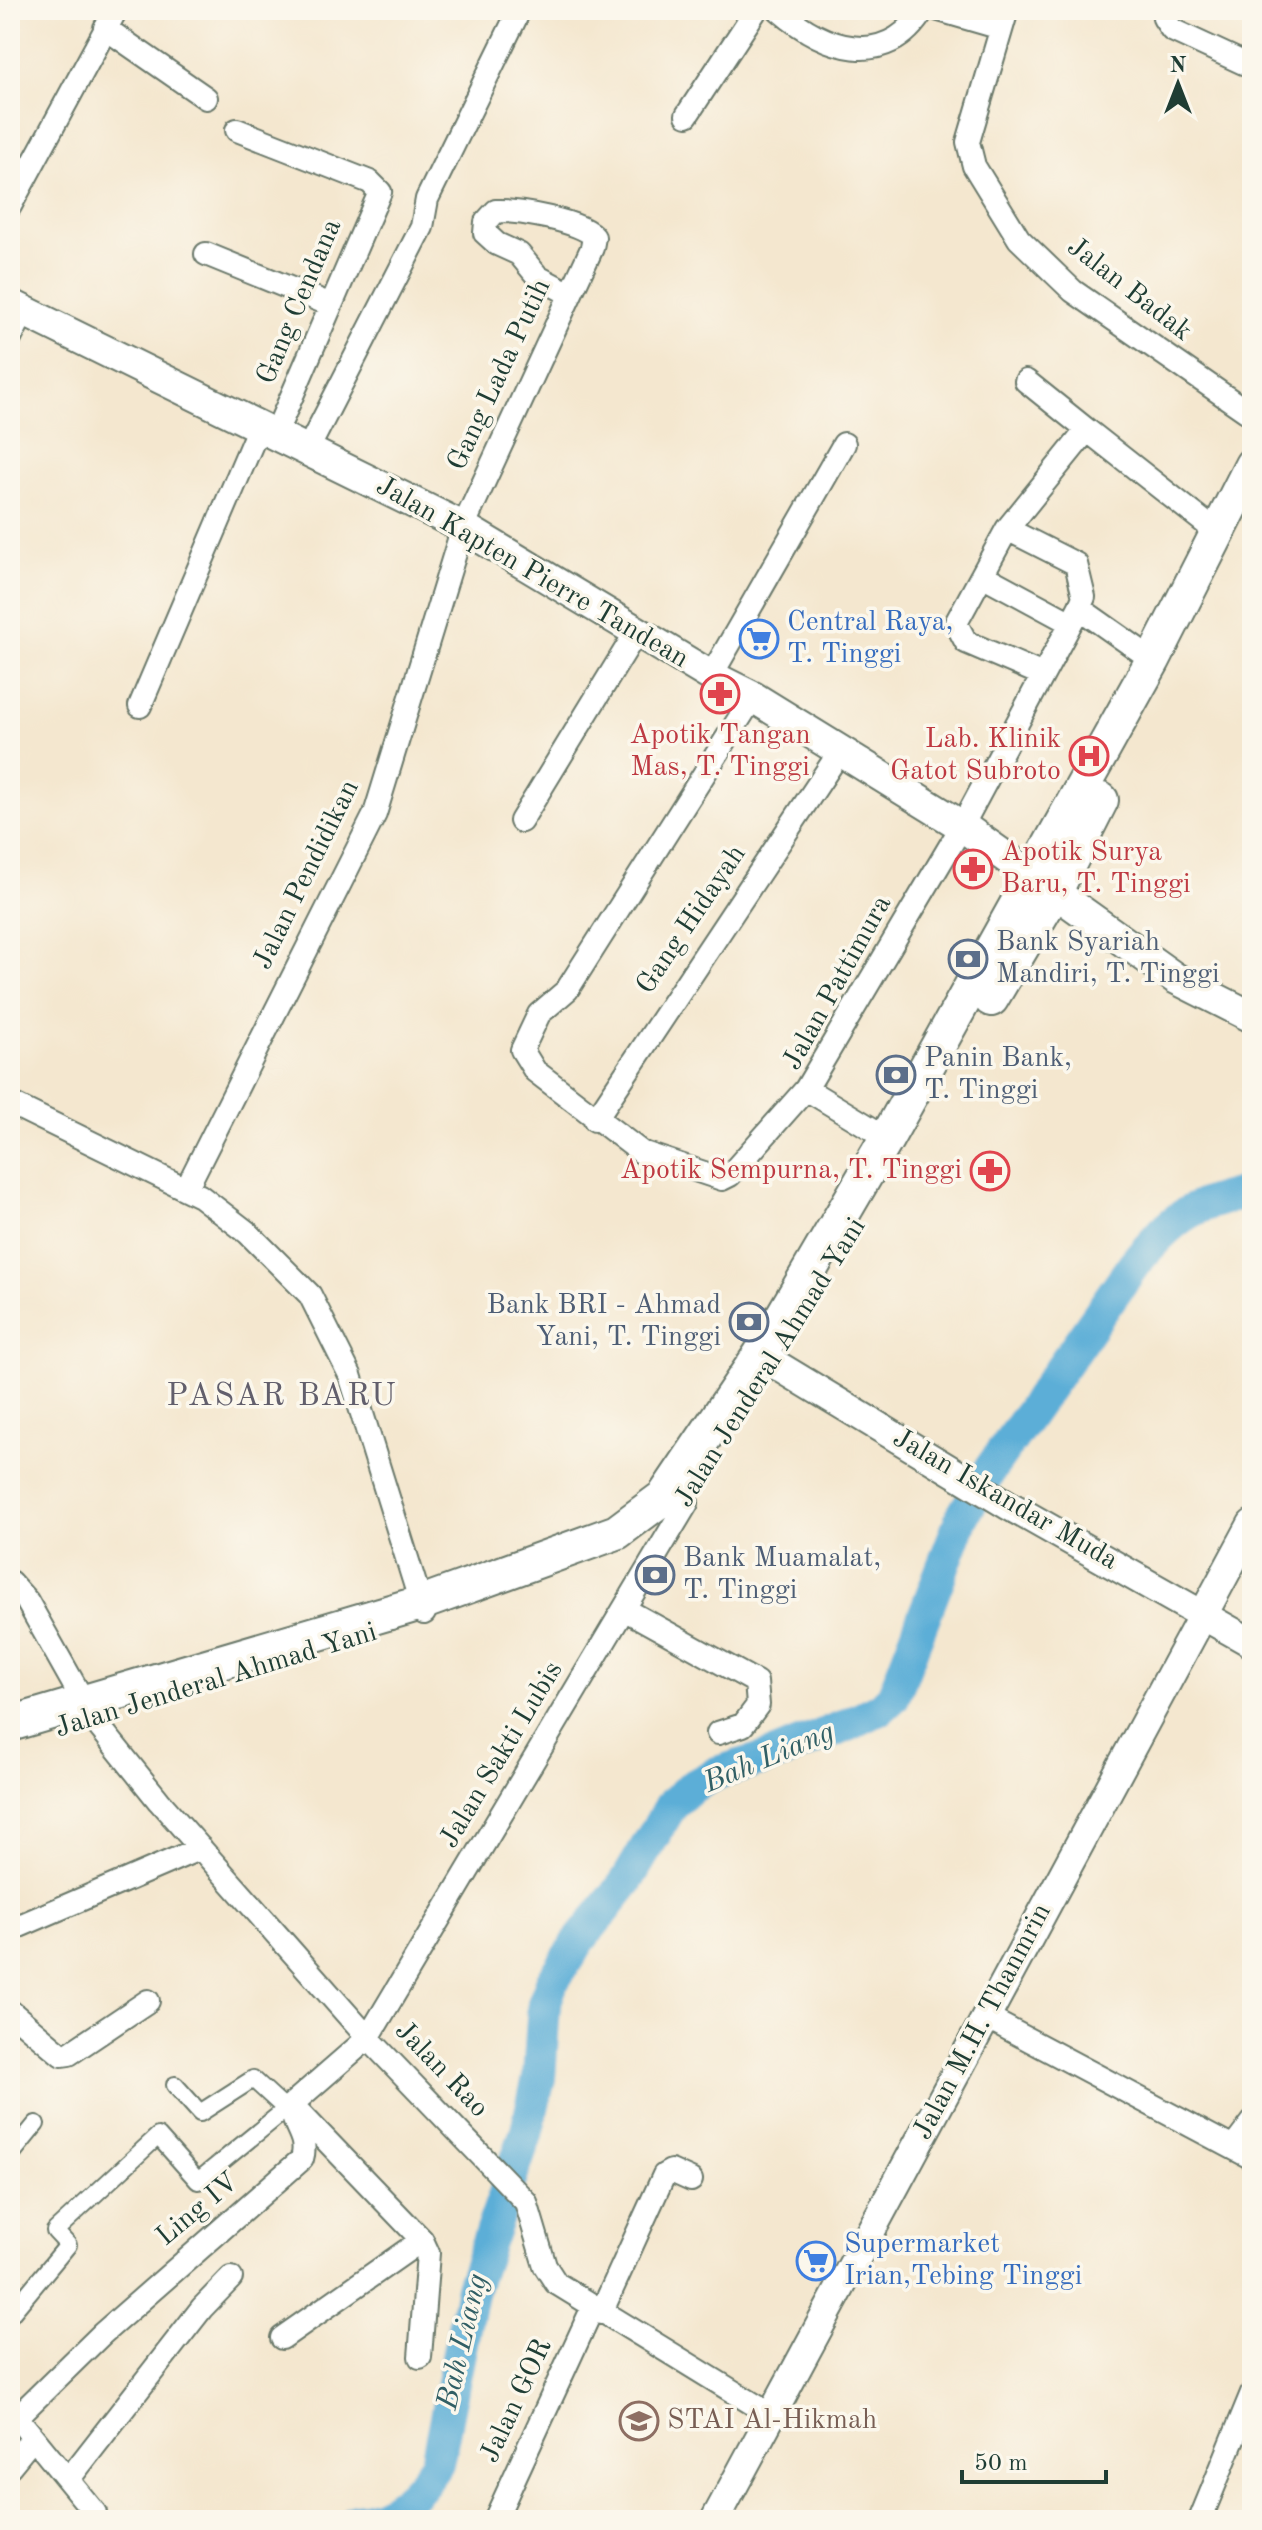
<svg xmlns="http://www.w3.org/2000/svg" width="1262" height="2530" font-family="'Old Standard TT',serif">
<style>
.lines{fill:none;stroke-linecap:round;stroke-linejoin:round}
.river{stroke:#5caed7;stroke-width:34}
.pedestrian-casing{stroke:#6a786a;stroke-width:20}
.minor-casing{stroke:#6a786a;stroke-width:26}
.tertiary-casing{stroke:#6a786a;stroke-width:32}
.secondary-casing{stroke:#6a786a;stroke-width:34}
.primary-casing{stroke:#6a786a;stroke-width:38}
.pedestrian{stroke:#fff;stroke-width:16}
.minor{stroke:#fff;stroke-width:22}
.tertiary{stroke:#fff;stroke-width:28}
.secondary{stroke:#fff;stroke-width:30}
.primary{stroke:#fff;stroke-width:34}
.labels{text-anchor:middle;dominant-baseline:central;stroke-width:7;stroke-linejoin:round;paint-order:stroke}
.street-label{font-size:28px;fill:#1f3d34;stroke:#fbf7ec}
.shop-label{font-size:28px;fill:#366cbe;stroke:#fbf7ec;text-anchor:start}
.health-label{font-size:28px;fill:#be3a42;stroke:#fbf7ec;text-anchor:end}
.service-label{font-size:28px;fill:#4e5e75;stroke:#fbf7ec;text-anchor:start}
.education-label{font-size:28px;fill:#785e54;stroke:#fbf7ec;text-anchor:start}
.water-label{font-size:30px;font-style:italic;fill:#315f65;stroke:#fbf7ec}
.quarter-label{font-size:32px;letter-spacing:2px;fill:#625f6c;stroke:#fbf7ec}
</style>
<rect width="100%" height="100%" fill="#fbf7ec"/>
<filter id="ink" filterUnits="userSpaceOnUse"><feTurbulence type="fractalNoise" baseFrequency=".0125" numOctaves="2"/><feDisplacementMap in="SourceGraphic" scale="16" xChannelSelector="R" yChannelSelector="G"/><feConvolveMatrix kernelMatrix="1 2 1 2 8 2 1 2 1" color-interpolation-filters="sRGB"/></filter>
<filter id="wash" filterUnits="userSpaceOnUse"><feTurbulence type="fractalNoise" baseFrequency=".006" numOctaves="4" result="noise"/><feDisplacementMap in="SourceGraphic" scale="32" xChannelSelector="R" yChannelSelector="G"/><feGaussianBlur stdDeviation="1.8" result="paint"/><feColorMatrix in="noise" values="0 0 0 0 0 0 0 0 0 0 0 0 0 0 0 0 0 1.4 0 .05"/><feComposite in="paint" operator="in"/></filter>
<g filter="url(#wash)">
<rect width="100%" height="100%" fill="#f4e7cf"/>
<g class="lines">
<!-- river -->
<path class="river" d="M356 2520C393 2518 418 2492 437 2463L472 2288 526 2134 539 2078 544 2004 552 1982 579 1941 626 1882 672 1804 690 1788 717 1773 776 1755 845 1726 881 1708 893 1697 962 1517 991 1468 1134 1264C1173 1217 1192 1203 1252 1192"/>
</g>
</g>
<g filter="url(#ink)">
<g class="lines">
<!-- pedestrian casing -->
<g class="pedestrian-casing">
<path id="pedestrian" d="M175 2085 200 2113 253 2079 291 2114
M10 2156 36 2124
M10 2315 68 2245 55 2231 158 2136 198 2181 291 2105"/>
</g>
<!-- minor casing -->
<g class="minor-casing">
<path id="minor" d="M779 10C824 49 886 71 923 10
M939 10 1001 28
M1007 10 968 142 974 166 1019 239 1073 291 1252 415
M1164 10V18L1172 30 1252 67
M105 28 206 98
M687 115 756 10
M237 130 370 182 380 192 275 435
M10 206 116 10
M206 254 331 305
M10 339 24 311
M1026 381 1087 430
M307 451 422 227 427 199 517 15 509 10
M1007 529 1087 430 1218 533
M982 575 1071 623
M1043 675 966 642 956 623 1007 529 1076 564 1084 597 1079 608
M711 676 844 444
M753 697 567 990 539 1014 522 1050 535 1071 641 1152 722 1179 730 1175 806 1089 962 826 1079 608 1153 660
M140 706 259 427
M521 821 637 631
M806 1089 887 1138
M10 1103 200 1196 248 1233 310 1295 350 1375 424 1613
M595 1120 839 753
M186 1189 375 814 463 527 592 248 594 237C583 221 516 210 496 211L486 222 485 233 497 244 519 254 538 277 570 294
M10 1582 27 1601 94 1720 159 1801 368 2038 526 2202 545 2266 556 2283 771 2415
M624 1609 756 1682 758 1705 743 1725 718 1733
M10 1930 201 1848
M10 2011 62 2055 69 2054 148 2001
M986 2017 1252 2158
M300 2113 422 2240 428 2253 420 2357
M1233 2148 1252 2123
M601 2313 664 2175 671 2171 691 2180
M282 2338 422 2240
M10 2409 95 2513
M17 2417 102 2334 302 2159C309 2136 291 2126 291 2105L368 2038 687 1503
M10 2466 33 2438
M68 2480 202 2308 231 2278
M495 2520 593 2307
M1200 2520 1252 2393"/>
</g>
<!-- tertiary casing -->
<g class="tertiary-casing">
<path id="tertiary" d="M760 1355 1008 1505 1252 1643
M715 2520 1252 1524"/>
</g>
<!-- secondary casing -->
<g class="secondary-casing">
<path id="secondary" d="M10 304 463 527 711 676 753 697 962 826 1175 978 1252 1017"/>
</g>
<!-- primary casing -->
<g class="primary-casing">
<path id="primary" d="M991 999 1055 891 1101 800
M10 1724 421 1603 617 1532 664 1497 760 1355 887 1138 1153 660 1252 465"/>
</g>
<!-- pedestrian -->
<use href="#pedestrian" class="pedestrian"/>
<!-- minor -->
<use href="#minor" class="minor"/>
<!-- tertiary -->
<use href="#tertiary" class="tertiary"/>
<!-- secondary -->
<use href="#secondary" class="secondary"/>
<!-- primary -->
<use href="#primary" class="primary"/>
</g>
</g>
<!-- icons -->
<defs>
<g id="supermarket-ring" transform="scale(2)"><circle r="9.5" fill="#fbf7ec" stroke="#3f7fe0" stroke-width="1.5"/><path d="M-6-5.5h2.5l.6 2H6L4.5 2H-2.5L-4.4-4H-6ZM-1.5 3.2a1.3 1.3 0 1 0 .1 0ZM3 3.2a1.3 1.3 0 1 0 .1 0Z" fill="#3f7fe0"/></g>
<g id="pharmacy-ring" transform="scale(2)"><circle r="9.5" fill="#fbf7ec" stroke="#e0444e" stroke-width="1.5"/><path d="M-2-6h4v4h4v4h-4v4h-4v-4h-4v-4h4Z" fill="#e0444e"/></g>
<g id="hospital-ring" transform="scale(2)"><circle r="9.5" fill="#fbf7ec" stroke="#e0444e" stroke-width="1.5"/><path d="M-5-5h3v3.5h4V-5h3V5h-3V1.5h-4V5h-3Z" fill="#e0444e"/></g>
<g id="bank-ring" transform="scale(2)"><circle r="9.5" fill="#fbf7ec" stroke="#5c6f8a" stroke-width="1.5"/><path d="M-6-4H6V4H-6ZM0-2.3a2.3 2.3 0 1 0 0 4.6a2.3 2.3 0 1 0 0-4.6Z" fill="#5c6f8a"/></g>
<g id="university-ring" transform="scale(2)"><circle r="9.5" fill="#fbf7ec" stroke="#8d6e63" stroke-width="1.5"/><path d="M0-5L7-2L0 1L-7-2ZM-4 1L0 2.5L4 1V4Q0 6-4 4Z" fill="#8d6e63"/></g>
</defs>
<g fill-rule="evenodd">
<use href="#supermarket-ring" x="759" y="639"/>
<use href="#pharmacy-ring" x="720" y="694"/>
<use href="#hospital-ring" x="1089" y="756"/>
<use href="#pharmacy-ring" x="973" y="869"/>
<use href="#bank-ring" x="968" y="959"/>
<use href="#bank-ring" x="896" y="1075"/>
<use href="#pharmacy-ring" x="990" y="1171"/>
<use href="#bank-ring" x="749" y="1322"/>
<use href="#bank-ring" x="655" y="1575"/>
<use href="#supermarket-ring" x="816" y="2261"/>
<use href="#university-ring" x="639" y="2421"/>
</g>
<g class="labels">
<!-- street labels -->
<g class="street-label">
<text transform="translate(1129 290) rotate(38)">Jalan Badak</text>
<text transform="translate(300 302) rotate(-67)">Gang Cendana</text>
<text transform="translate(500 375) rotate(-65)">Gang Lada Putih</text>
<text transform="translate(532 573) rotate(30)">Jalan Kapten Pierre Tandean</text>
<text transform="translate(307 875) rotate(-64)">Jalan Pendidikan</text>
<text transform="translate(692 920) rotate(-56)">Gang Hidayah</text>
<text transform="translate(838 983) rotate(-61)">Jalan Pattimura</text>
<text transform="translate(771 1363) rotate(-58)">Jalan Jenderal Ahmad Yani</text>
<text transform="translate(1005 1500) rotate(30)">Jalan Iskandar Muda</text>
<text transform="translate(216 1681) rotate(-17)">Jalan Jenderal Ahmad Yani</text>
<text transform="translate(502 1755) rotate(-59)">Jalan Sakti Lubis</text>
<text transform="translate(983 2022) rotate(-62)">Jalan M.H. Thanmrin</text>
<text transform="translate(441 2070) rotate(46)">Jalan Rao</text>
<text transform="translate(198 2210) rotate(-40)">Ling IV</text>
<text transform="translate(517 2401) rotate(-65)">Jalan GOR</text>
</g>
<!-- shop labels -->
<g class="shop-label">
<text x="787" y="623">Central Raya,<tspan x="787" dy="32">T. Tinggi</tspan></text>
<text x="844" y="2245">Supermarket<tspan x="844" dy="32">Irian,Tebing Tinggi</tspan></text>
</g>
<!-- health labels -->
<g class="health-label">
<text x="720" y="736" text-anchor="middle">Apotik Tangan<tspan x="720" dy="32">Mas, T. Tinggi</tspan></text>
<text x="1061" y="740">Lab. Klinik<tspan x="1061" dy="32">Gatot Subroto</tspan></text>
<text x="1001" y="853" text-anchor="start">Apotik Surya<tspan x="1001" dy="32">Baru, T. Tinggi</tspan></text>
<text x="962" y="1171">Apotik Sempurna, T. Tinggi</text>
</g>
<!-- service labels -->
<g class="service-label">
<text x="996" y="943">Bank Syariah<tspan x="996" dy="32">Mandiri, T. Tinggi</tspan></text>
<text x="924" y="1059">Panin Bank,<tspan x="924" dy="32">T. Tinggi</tspan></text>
<text x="721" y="1306" text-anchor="end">Bank BRI - Ahmad<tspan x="721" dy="32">Yani, T. Tinggi</tspan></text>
<text x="683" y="1559">Bank Muamalat,<tspan x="683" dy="32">T. Tinggi</tspan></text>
</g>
<!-- education labels -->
<g class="education-label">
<text x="667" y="2421">STAI Al-Hikmah</text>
</g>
<!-- water labels -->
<g class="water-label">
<text transform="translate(769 1758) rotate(-23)">Bah Liang</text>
<text transform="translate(463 2342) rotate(-77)">Bah Liang</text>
</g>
<!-- quarter labels -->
<g class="quarter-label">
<text x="282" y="1397">PASAR BARU</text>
</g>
</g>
<!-- margin -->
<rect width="1262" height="2530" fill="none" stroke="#fbf7ec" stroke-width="40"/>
<!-- north arrow -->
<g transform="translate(1178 84)" stroke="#fbf7ec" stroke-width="6" paint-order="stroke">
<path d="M0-6L14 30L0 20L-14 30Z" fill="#1f3d34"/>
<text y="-12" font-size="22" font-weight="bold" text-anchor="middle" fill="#1f3d34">N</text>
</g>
<!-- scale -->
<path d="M962 2470v12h144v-12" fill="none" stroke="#1f3d34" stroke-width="4"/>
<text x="974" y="2470" font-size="24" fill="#1f3d34" stroke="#fbf7ec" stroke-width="6" paint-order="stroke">50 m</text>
</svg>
